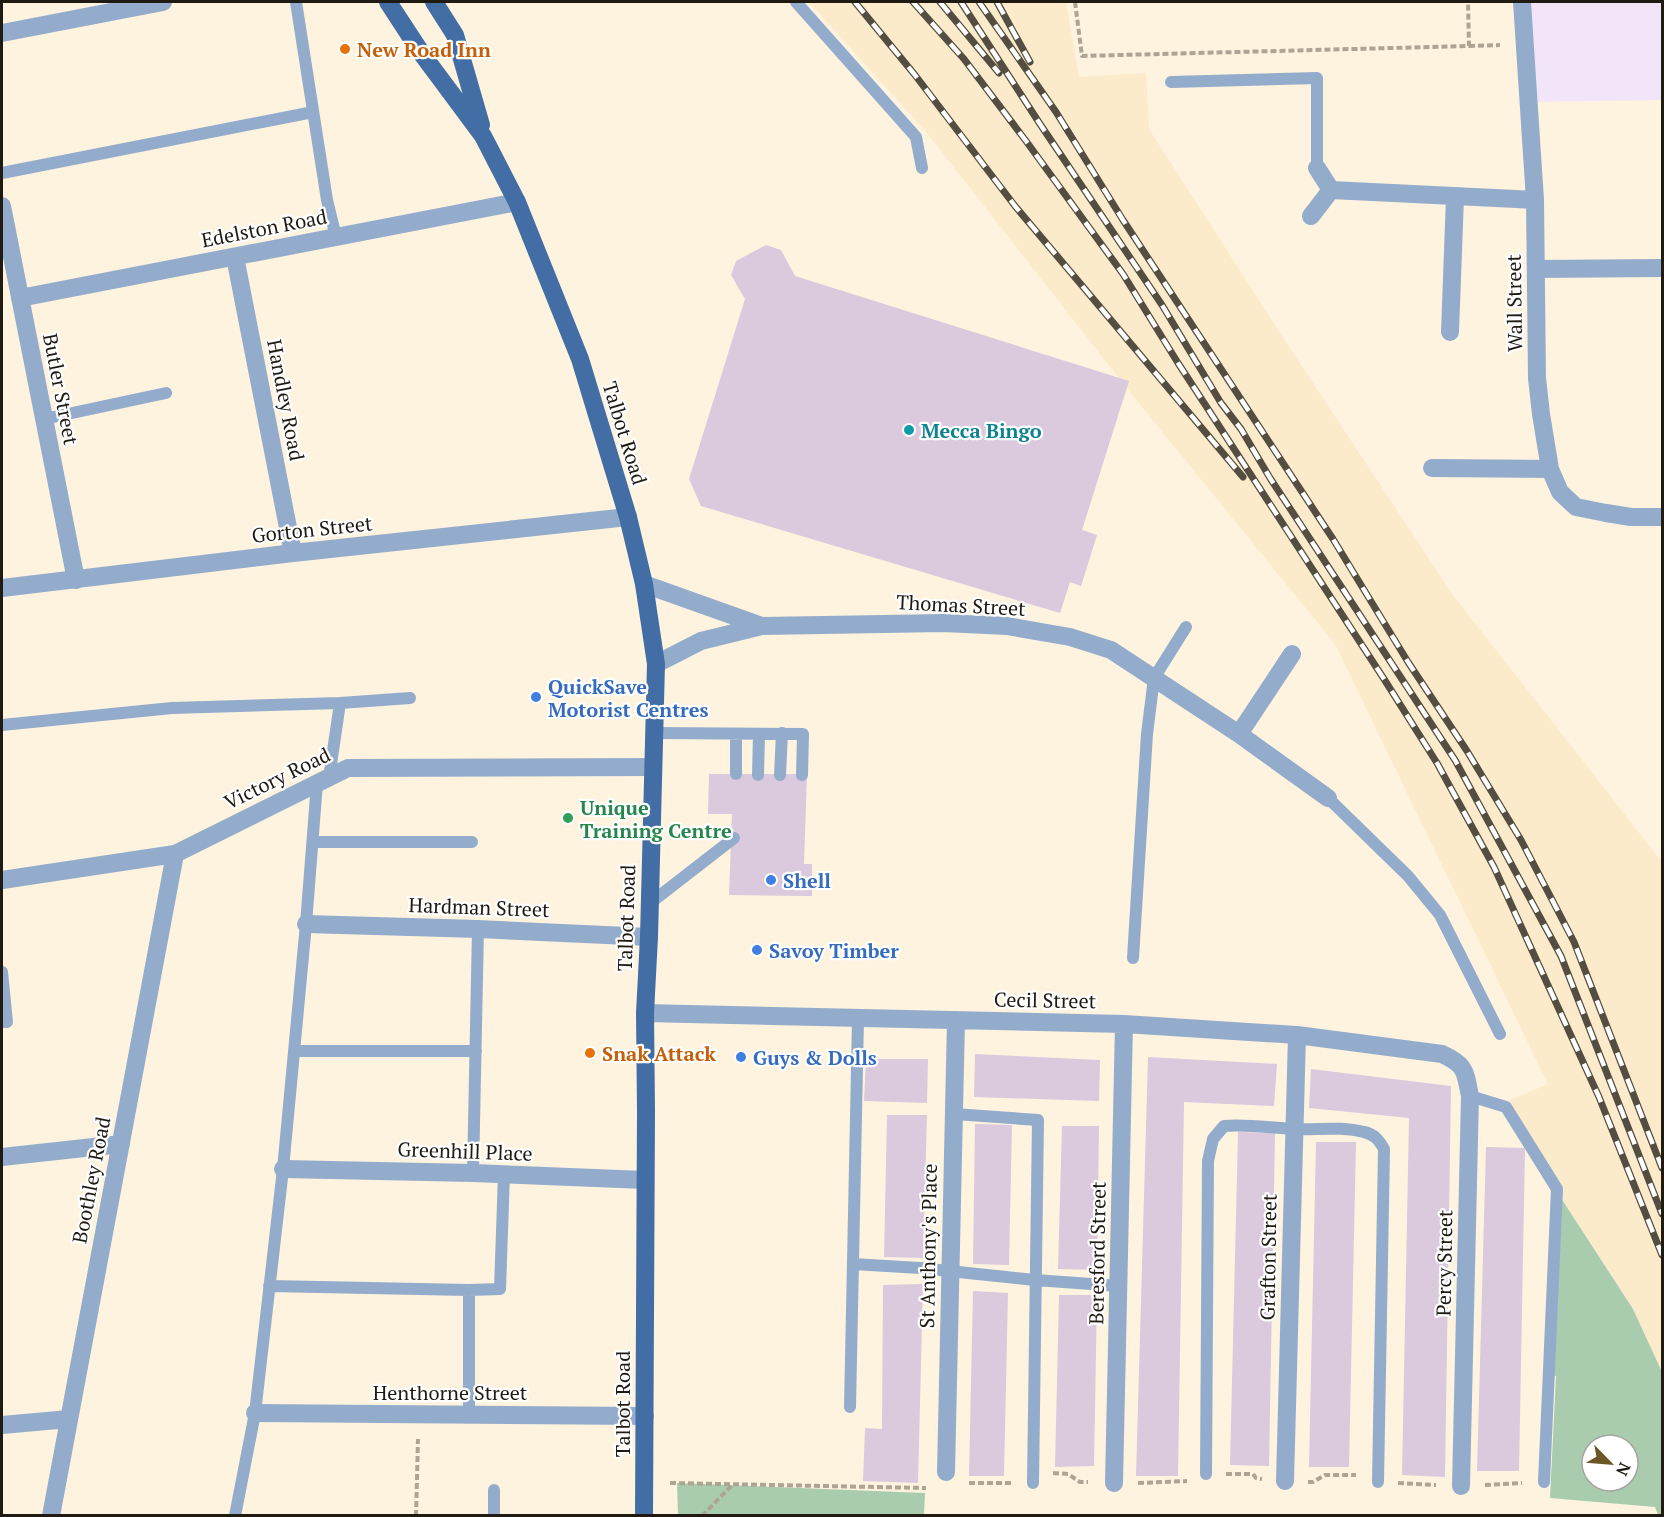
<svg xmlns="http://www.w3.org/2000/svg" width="1664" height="1517" font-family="'PT Serif',serif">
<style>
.built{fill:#fcebcb}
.industrial{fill:#f2e5f9}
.green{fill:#a9ccaf;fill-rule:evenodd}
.building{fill:#dbc9de}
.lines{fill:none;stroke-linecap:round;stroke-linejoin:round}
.path{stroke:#ada494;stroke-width:4;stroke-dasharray:6 3;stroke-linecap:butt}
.service{stroke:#94accc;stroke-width:12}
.minor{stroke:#94accc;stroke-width:18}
.primary{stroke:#436ea5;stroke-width:18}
.rail-casing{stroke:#544e42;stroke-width:7}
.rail{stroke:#fff;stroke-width:4.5;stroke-dasharray:14;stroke-linecap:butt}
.food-dot{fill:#e8710a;stroke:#fff;stroke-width:2}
.culture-dot{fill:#0f9aa8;stroke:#fff;stroke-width:2}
.shop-dot{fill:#3f7fe0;stroke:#fff;stroke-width:2}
.leisure-dot{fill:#2e9e5b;stroke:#fff;stroke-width:2}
.labels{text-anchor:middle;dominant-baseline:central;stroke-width:4.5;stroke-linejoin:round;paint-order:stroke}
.food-label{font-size:20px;font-weight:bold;fill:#c56008;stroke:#fff;text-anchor:start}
.street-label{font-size:20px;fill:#201b12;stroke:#fff}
.culture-label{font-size:20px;font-weight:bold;fill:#0d838f;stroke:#fff;text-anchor:start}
.shop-label{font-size:20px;font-weight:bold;fill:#366cbe;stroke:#fff;text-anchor:start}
.leisure-label{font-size:20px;font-weight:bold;fill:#27864d;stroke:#fff;text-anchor:start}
</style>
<rect width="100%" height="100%" fill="#fef3df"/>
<!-- built -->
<path class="built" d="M809 2H1066L1079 77 1146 73 1149 129 1280 333 1453 595 1662 862V1372L1633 1309 1559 1195 1506 1102 1548 1084 1335 644 1129 391 927 133Z"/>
<!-- industrial -->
<path class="industrial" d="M1522 2H1662V100L1528 102Z"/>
<!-- green -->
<path class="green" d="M1559 1195 1633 1309 1662 1372V1515H1658L1655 1507 1550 1498 1556 1376 1549 1375ZM1592 1445H1628V1481H1592Z
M677 1483 925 1493 924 1515H678Z"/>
<!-- building -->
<path class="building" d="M766 245 781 250 795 276 1129 381 1082 530 1097 535 1081 586 1070 582 1060 613 701 506 689 479 745 299 731 275 736 261Z
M709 774H807L804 864H812V896L729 895 732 814H708Z
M975 1054 1100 1060 1099 1101 974 1097Z
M1148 1057 1277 1064 1274 1106 1184 1102 1178 1476H1136Z
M866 1059H928L927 1103 864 1101Z
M1311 1069 1451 1086 1445 1477 1402 1475 1409 1118 1309 1108Z
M887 1115H927L923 1258 884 1257Z
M975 1124 1012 1125 1009 1265 973 1264Z
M1062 1126H1099L1097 1270 1058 1269Z
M1238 1132 1275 1133 1269 1466 1230 1465Z
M1316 1142H1356L1349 1467H1309Z
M1486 1147 1525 1148 1519 1471H1477Z
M923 1284 918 1483 863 1481 865 1428 882 1429 883 1285Z
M973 1291 1008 1293 1004 1476H969Z
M1059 1295H1097L1094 1466 1055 1467Z"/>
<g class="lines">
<!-- path -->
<path class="path" d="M1075 2 1082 56 1469 46 1468 2
M1469 46 1500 45
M1053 1473 1068 1474 1080 1482H1088
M1226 1474H1253L1256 1478 1262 1479
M1308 1482H1313L1325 1475H1356
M670 1483 926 1488
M969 1483H1013
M1138 1483 1187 1481
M1398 1483 1436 1485
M1485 1485 1522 1483
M416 1516 418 1439
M702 1516 733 1484"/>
<!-- service -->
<path class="service" d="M296 2 327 200 336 237
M796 2 916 137 922 168
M1171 82 1317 78V168
M2 173 313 112
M44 419 166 393
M340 703 410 698
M2 725 172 708 340 703 329 778
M654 733 803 734 802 775
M736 774V734
M758 775 759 734
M780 775 782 733
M1328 798 1408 876 1440 915 1500 1034
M313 842H472
M649 904 734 838
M1133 958 1147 734 1154 678 1186 627
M2 972 7 1022H2
M295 1051H476
M1470 1096 1506 1107 1557 1189 1544 1482
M954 1114 1038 1120 1033 1483
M473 1173 478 929
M853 1264 920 1268 1035 1280 1119 1286
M269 1286 469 1290
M850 1407 858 1019
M469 1415V1290L500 1289 504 1174
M1206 1474 1208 1161 1213 1139 1224 1126C1248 1124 1270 1128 1294 1129 1317 1130 1341 1126 1364 1132 1374 1134 1379 1140 1384 1149L1378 1482
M494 1490V1516
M235 1516 255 1413 283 1169 306 924 317 783"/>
<!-- minor -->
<path class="minor" d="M1522 2 1535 200 1537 378 1541 414 1550 469 1560 492 1576 507 1606 513 1631 517H1662
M2 33 163 2
M1331 190 1535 200
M2 206 76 580
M1311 216 1331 190 1317 168
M235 257 293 553
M1536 269 1662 268
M20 298 517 202
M1450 332 1455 197
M1432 468 1550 469
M644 584 762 626
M2 588 293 553 628 517
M656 664 701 641 762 626 944 623 1007 626 1070 637 1111 650 1239 734 1328 798
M1239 734 1292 654
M2 880 175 854 348 768 653 767
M306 924 478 929 649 937
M645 1013 1124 1024 1297 1035 1442 1054C1466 1065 1465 1071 1470 1096L1461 1486
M2 1157 121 1144
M283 1169 473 1173 645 1180
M255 1413 645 1416
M2 1425 69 1419
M946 1472 956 1020
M1285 1481 1297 1035
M1114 1483 1124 1024
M51 1516 175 854"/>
<!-- primary -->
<path class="primary" d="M388 2 422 54 483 136 517 202 580 359 628 517 644 584 656 664 649 937 645 1013 646 1111 644 1516
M434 2 455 35 481 125"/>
<!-- rail casing -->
<g class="rail-casing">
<path id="rail" d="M855 2 915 75 1015 206 1243 477
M913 2 964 59 1026 141 1123 274 1178 363 1384 679 1437 763 1494 867 1599 1097 1662 1255
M940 2 999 73
M961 2 1040 124 1162 305 1221 403 1241 429 1270 478 1455 760 1561 956 1662 1214
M979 2 1056 112 1123 220 1333 539 1408 662 1467 751 1521 840 1574 942 1662 1168
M997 2 1030 62"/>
</g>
<!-- rail -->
<use href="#rail" class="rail"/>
</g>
<!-- markers -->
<g class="food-dot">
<circle cx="345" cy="49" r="6"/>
<circle cx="590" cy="1053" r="6"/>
</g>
<circle class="culture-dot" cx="909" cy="430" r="6"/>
<g class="shop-dot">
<circle cx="536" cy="697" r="6"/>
<circle cx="771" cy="880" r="6"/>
<circle cx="757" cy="950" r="6"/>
<circle cx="741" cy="1057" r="6"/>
</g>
<circle class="leisure-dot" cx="568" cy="818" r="6"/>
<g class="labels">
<!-- food labels -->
<g class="food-label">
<text x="357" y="49">New Road Inn</text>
<text x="602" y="1053">Snak Attack</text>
</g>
<!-- street labels -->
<g class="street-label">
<text transform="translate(264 228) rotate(-11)">Edelston Road</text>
<text transform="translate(1514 303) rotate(-91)">Wall Street</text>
<text transform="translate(61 389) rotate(79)">Butler Street</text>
<text transform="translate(286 400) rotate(79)">Handley Road</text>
<text transform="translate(625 433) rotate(73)">Talbot Road</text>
<text transform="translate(312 529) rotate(-6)">Gorton Street</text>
<text transform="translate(961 605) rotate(3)">Thomas Street</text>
<text transform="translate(277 778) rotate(-26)">Victory Road</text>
<text transform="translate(479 907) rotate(2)">Hardman Street</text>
<text transform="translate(626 918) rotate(-88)">Talbot Road</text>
<text transform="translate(1045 1000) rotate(1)">Cecil Street</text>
<text transform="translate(465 1151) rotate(2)">Greenhill Place</text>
<text transform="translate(91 1180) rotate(-79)">Boothley Road</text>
<text transform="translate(928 1246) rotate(-89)">St Anthony's Place</text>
<text transform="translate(1097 1253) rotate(-89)">Beresford Street</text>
<text transform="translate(1268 1257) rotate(-89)">Grafton Street</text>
<text transform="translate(1444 1263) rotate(-89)">Percy Street</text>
<text x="450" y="1392">Henthorne Street</text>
<text transform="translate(622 1404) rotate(-90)">Talbot Road</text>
</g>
<!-- culture labels -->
<g class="culture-label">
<text x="921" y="430">Mecca Bingo</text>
</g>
<!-- shop labels -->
<g class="shop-label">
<text x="548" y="686">QuickSave<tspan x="548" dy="23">Motorist Centres</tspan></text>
<text x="783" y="880">Shell</text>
<text x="769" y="950">Savoy Timber</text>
<text x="753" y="1057">Guys &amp; Dolls</text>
</g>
<!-- leisure labels -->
<g class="leisure-label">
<text x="580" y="807">Unique<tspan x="580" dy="23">Training Centre</tspan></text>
</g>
</g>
<!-- border -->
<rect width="1664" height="1517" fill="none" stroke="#201b12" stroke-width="6"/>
<!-- north arrow -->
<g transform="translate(1610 1463) rotate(115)"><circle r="28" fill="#ffffff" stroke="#a6a4a0" stroke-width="1.5"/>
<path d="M0-4.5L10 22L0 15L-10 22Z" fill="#6c5625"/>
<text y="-9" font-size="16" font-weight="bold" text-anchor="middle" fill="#201b12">N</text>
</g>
</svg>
